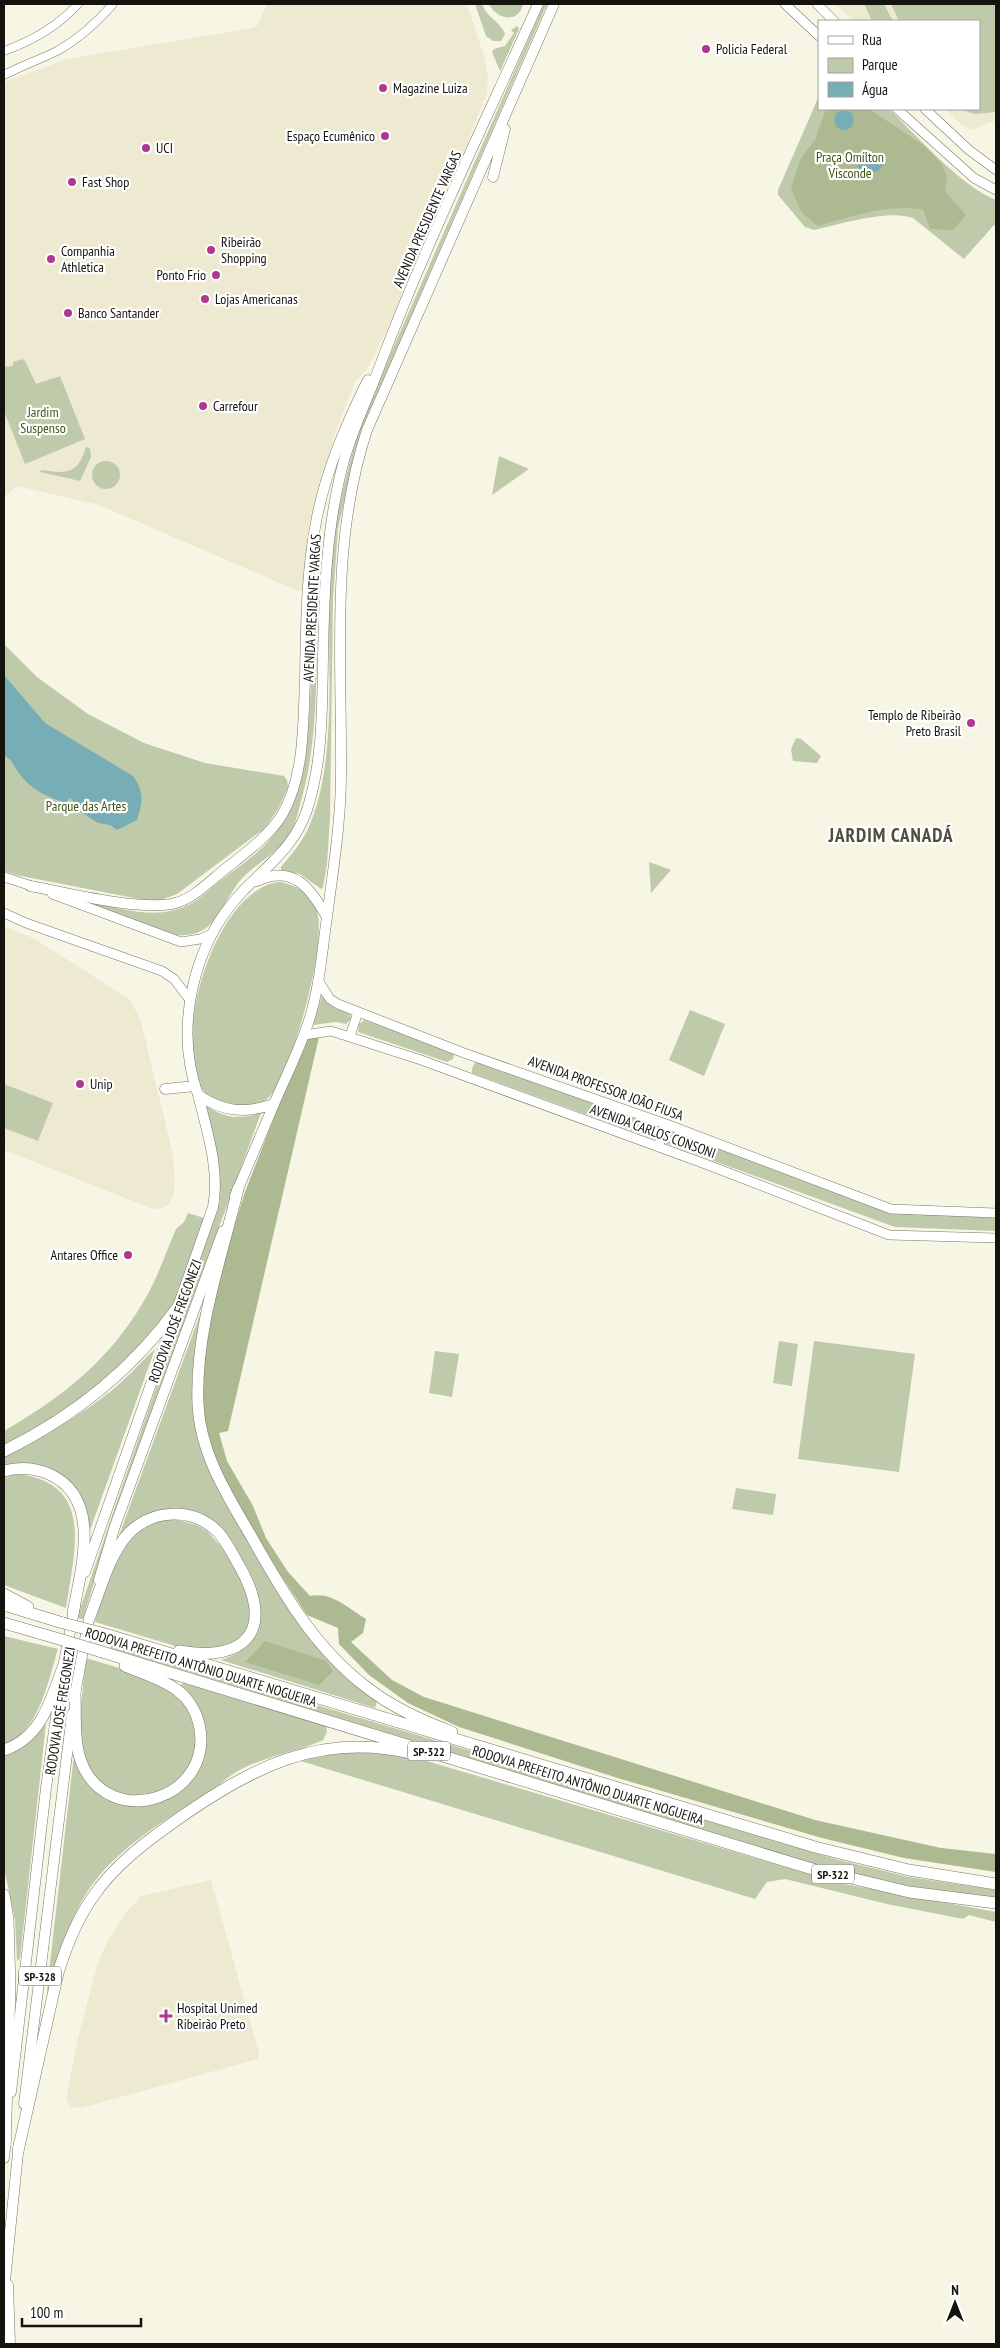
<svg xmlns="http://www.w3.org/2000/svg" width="1000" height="2348" font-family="'PT Sans Narrow',sans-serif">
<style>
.built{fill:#eeead2}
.green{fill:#bfcaab}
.forest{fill:#acb991}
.water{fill:#77adb4}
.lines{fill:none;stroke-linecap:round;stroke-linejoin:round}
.tertiary-casing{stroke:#797768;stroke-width:9}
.secondary-casing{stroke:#797768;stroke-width:10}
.primary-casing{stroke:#797768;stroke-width:11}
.trunk-casing{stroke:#797768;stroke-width:11}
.motorway-casing{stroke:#797768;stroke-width:12}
.tertiary{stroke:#fff;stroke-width:8}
.secondary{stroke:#fff;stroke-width:9}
.primary{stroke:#fff;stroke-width:10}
.trunk{stroke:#fff;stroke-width:10}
.motorway{stroke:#fff;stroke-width:11}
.motorway-bridge-casing{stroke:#797768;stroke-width:12;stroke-linecap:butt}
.motorway-bridge{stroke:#fff;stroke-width:11}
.poi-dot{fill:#ae388f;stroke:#fff;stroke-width:2}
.labels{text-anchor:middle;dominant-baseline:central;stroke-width:4.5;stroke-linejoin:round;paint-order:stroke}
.shield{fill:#fff;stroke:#5a5a56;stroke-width:1}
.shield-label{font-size:12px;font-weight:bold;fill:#14130e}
.poi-label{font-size:14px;fill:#14130e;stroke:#fff;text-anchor:start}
.park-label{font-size:14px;fill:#435316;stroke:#fff}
.street-label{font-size:14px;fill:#14130e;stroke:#fff}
.district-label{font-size:19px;font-weight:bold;letter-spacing:1px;fill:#4f4d3f;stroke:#fff}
</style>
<rect width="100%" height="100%" fill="#f7f5e4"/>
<!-- built -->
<path class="built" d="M267 4H467L485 59 488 78 487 93 461 158 451 171 387 330 367 369 355 382 336 431 308 531 304 589 298 591 99 505 17 486 4 497V82L67 59 252 28 257 26Z
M835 4H996V120L972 130 963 126 945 109H979V21H854Z
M4 926 35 939 129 999 140 1018 173 1154 175 1181 173 1196 169 1204 163 1208 153 1209 4 1150Z
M211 1880 259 2053 258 2059 81 2108 71 2107 66 2100 77 2042 98 1962 108 1940 125 1914 141 1896Z"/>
<!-- green -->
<path class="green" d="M475 4H482C487 18 501 22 505 34L501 41H493L486 36Z
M489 4H523C519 24 497 20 489 4Z
M544 4H547L360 433 338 528 333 599 330 816 327 864 323 887 321 889 300 874 281 870V867C291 855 300 845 307 831 341 759 325 647 330 567 334 516 348 468 362 419Z
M864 4H884L893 21H872Z
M891 4H996V112L975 114 958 109H979V21H899Z
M517 26 519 29 500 71 492 52 494 49 505 46 514 33 511 30Z
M819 96V109H889C917 136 961 186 996 200V226L994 225 964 259 913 218C888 209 841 224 814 230L805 227 778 195V190Z
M22 359 25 361 36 384 60 376 85 439 25 464 4 411V367L13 366V362Z
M86 447 90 448 91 457 80 481 40 472 41 470C67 474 78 474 86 447Z
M499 456 529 469 492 495Z
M92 475a14 14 0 1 1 28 0a14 14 0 1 1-28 0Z
M315 585C321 598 317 617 317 631 316 688 317 745 301 801 298 812 296 824 290 833 277 856 251 865 238 883 219 909 215 938 176 935L92 904V902C126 910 160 921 192 903 204 896 214 886 225 877 244 863 265 849 278 829 318 770 310 662 312 592Z
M4 644 37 677 88 714 144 743 205 763 284 776 287 780 288 787 278 809 265 828 177 894 161 900H144L16 875 4 871Z
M796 738 801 739 821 756 817 763 793 761 791 749Z
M649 862 671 870 651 893Z
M281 882C297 886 312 894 317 911 327 946 294 1059 275 1090 269 1099 258 1107 247 1107 234 1107 214 1103 205 1093 167 1049 215 885 281 882Z
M322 996 337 1009 350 1014 351 1019 346 1024 336 1022 313 1025Z
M690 1010 725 1024 704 1076 669 1060Z
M364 1020 451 1050 454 1054 453 1059 447 1062 358 1032 359 1024Z
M483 1059 892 1213 996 1217V1231L895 1227 472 1073C472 1064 475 1062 483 1059Z
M4 1084 53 1103 38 1141 4 1128Z
M206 1105C223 1119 241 1119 261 1113L122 1491 83 1619 77 1618 220 1201 218 1161Z
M188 1213 204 1218 174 1308 122 1366 64 1414 4 1449V1431C64 1396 110 1360 145 1299 158 1277 166 1252 176 1229L184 1222Z
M206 1298 193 1386 271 1578 377 1701 375 1708 221 1660C249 1651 250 1638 258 1612L222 1532 172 1510 117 1541Z
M779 1341 798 1344 792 1386 773 1383Z
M814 1341 915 1354 899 1472 798 1459Z
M155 1349 89 1533 87 1512 79 1491 59 1473 40 1465 4 1466V1456C41 1437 77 1418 110 1392 126 1379 140 1363 155 1349Z
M435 1351 459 1354 452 1397 429 1393Z
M16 1474C96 1482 74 1551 66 1608L4 1585V1478Z
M736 1488 776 1494 773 1515 732 1509Z
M174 1519 197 1525 207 1531 225 1551 240 1578 251 1606 250 1620 245 1632 231 1646 189 1650 95 1622C109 1576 117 1525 174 1519Z
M4 1636 58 1649C49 1678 38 1736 4 1743Z
M111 1644 839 1860 909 1877 996 1890V1898L908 1886 836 1871 110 1648Z
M86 1658 139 1674 174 1691 190 1711 196 1731 194 1759 177 1784 141 1798 111 1791 93 1775 81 1749V1705Z
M184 1683 326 1726 327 1732 323 1740C296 1752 265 1756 238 1771 227 1777 218 1787 207 1793 161 1823 107 1853 80 1904 65 1933 58 1963 49 1993L47 1991 49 1972 75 1746 100 1792C113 1795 131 1804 144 1803 195 1800 217 1753 199 1709 195 1699 185 1694 180 1685Z
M46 1724 20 1958 17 1961 15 1920 4 1868V1755C24 1751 32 1737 46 1724Z
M341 1751 394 1753 420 1759 839 1883 996 1912V1922L969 1915 963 1919 887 1904 785 1879 767 1882 755 1899 294 1759Z"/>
<!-- forest -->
<path class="forest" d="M826 109H869L926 147 941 163 947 177 945 190 948 195 966 215 953 230 930 229 923 210C889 203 851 217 818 226L802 213 791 189 800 160 815 140Z
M319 1037 228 1431 219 1433 227 1461 253 1506 266 1538 288 1572 310 1596C333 1592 347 1608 366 1619L363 1633 351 1642 392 1680 424 1697 815 1820 941 1848 996 1854V1872L904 1858 822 1838 621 1779 459 1727 408 1703 369 1675 339 1644 338 1628 307 1615 278 1571 213 1463 201 1407 203 1357 223 1262 245 1192 305 1038Z
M265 1641 326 1661 333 1671 319 1685 245 1662Z"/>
<!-- water -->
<path class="water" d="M834 120a10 10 0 1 1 20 0a10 10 0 1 1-20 0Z
M872 157 881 159 883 165 878 171 869 173 857 167C859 159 864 158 872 157Z
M4 675 45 723 133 776C144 791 143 802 137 820L117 830 110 825 98 823 73 807V801L70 798 66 803C50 798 32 790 21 776 15 769 13 760 4 755Z"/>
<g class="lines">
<!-- tertiary casing -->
<g class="tertiary-casing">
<path id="tertiary" d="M4 51C32 41 58 26 78 4
M4 75C21 66 39 60 57 51 77 40 98 21 113 4"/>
</g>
<!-- secondary casing -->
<g class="secondary-casing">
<path id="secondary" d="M785 4 819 36
M817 4 834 21
M897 109 974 178 996 190
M925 109 969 150 996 170
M4 877 35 887
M52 894 181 942 200 939 212 934
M4 913 26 923 162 971 174 979 190 1000
M319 982 330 999 338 1004 464 1053 666 1124 891 1209 996 1213
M304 1035 331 1031 421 1060 708 1165 889 1235 996 1238
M350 1036 358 1012
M658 1147 666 1124"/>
</g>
<!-- primary casing -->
<g class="primary-casing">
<path id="primary" d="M493 177 505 129
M257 881C294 864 311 889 327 917
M30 886C70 893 133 910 172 904 192 900 209 882 225 869 244 854 269 836 282 815 305 775 303 723 305 679 306 625 306 570 317 517 327 468 346 424 368 380
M165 1089 195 1086
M198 1095C174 1027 193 944 242 892 268 865 295 846 307 810 323 760 322 710 323 658 324 597 326 536 340 476 349 436 368 399 382 360 428 239 485 122 538 4
M274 1104C286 1076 301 1047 310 1017 320 984 322 951 327 917 333 870 341 822 341 774 342 659 330 542 367 430L554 4"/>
</g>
<!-- trunk casing -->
<g class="trunk-casing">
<path id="trunk" d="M198 1095C223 1112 245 1114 274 1104
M235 1196 274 1104
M85 1572 213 1207C220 1170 207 1131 198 1095
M99 1580 115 1526 223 1231
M74 1700 88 1623
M11 2092 46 1788 63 1667 75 1606
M24 2104 72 1714
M4 2158 6 2138
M8 2285 10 2344
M4 2291 19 2143"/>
</g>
<!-- motorway casing -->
<g class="motorway-casing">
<path id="motorway" d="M238 1189C221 1260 195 1330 198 1404 200 1453 227 1495 251 1536 282 1591 314 1647 365 1686 391 1707 421 1720 452 1732
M4 1451C75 1416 134 1369 180 1304
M4 1471C19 1467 34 1468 49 1474 103 1498 81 1569 73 1613
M4 1594 28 1607
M4 1605 63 1623
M89 1619C99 1594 110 1552 129 1533 153 1509 193 1507 218 1532 227 1542 233 1555 240 1567 275 1629 247 1663 179 1651
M4 1623 59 1639
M105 1634 815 1847 909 1870 996 1884
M99 1651 809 1868 909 1892 996 1903
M75 1692C76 1714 73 1742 82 1764 111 1832 216 1798 199 1724 196 1711 188 1698 177 1690 162 1679 142 1673 125 1666
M4 1750C41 1738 51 1700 63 1667
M4 1895 8 1919 10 1989 5 2145
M18 2151 58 1973C66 1947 76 1921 92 1898 114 1865 147 1841 178 1819 251 1768 319 1732 410 1753"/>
</g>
<!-- tertiary -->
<use href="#tertiary" class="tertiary"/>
<!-- secondary -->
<use href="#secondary" class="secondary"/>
<!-- primary -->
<use href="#primary" class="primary"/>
<!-- trunk -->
<use href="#trunk" class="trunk"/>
<!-- motorway -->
<use href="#motorway" class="motorway"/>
<!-- motorway-bridge casing -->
<g class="motorway-bridge-casing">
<path id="motorway-bridge" d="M63 1623 105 1634
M59 1639 99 1651"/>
</g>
<!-- motorway-bridge -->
<use href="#motorway-bridge" class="motorway-bridge"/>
</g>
<!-- markers -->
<g class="poi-dot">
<circle cx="706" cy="49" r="5"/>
<circle cx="383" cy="88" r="5"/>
<circle cx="385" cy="136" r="5"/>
<circle cx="146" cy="148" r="5"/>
<circle cx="72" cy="182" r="5"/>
<circle cx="211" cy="250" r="5"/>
<circle cx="51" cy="259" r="5"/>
<circle cx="216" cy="275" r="5"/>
<circle cx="205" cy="299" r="5"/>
<circle cx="68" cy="313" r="5"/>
<circle cx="203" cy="406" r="5"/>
<circle cx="971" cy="723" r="5"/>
<circle cx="80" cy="1084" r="5"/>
<circle cx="128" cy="1255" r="5"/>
<path d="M163.5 2008.5h5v5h5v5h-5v5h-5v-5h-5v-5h5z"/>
</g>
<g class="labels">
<!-- shield labels -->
<g class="shield">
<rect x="408" y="1741.5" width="42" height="19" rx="4"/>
<rect x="812" y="1864.5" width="42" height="19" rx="4"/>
<rect x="19" y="1966.5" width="42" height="19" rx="4"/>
</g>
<g class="shield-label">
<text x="429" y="1751">SP-322</text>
<text x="833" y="1874">SP-322</text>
<text x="40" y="1976">SP-328</text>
</g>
<!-- poi labels -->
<g class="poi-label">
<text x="716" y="49">Policia Federal</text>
<text x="393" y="88">Magazine Luiza</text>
<text x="375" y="136" text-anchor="end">Espaço Ecumênico</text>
<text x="156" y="148">UCI</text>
<text x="82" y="182">Fast Shop</text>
<text x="221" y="242">Ribeirão<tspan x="221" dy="16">Shopping</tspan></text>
<text x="61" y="251">Companhia<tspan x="61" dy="16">Athletica</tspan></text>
<text x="206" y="275" text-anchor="end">Ponto Frio</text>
<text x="215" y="299">Lojas Americanas</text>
<text x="78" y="313">Banco Santander</text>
<text x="213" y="406">Carrefour</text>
<text x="961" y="715" text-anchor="end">Templo de Ribeirão<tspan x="961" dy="16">Preto Brasil</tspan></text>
<text x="90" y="1084">Unip</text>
<text x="118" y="1255" text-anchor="end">Antares Office</text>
<text x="177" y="2008">Hospital Unimed<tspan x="177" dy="16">Ribeirão Preto</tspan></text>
</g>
<!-- park labels -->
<g class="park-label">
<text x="850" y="157">Praça Omílton<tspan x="850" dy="16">Visconde</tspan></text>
<text x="43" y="412">Jardim<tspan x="43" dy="16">Suspenso</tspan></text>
<text x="86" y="806">Parque das Artes</text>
</g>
<!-- street labels -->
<g class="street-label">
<text transform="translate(427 219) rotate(-66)">AVENIDA PRESIDENTE VARGAS</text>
<text transform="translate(312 608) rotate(-87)">AVENIDA PRESIDENTE VARGAS</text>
<text transform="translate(606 1088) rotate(20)">AVENIDA PROFESSOR JOÃO FIUSA</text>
<text transform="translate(653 1131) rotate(20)">AVENIDA CARLOS CONSONI</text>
<text transform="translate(175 1321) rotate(-70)">RODOVIA JOSÉ FREGONEZI</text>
<text transform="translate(201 1667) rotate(17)">RODOVIA PREFEITO ANTÔNIO DUARTE NOGUEIRA</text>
<text transform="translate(60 1711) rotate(-81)">RODOVIA JOSÉ FREGONEZI</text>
<text transform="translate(588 1785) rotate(17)">RODOVIA PREFEITO ANTÔNIO DUARTE NOGUEIRA</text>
</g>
<!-- district labels -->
<g class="district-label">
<text x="891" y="835">JARDIM CANADÁ</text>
</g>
</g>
<!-- border -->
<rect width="1000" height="2348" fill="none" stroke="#14130e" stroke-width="10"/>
<!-- legend -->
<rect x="818" y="20" width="162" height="90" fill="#ffffff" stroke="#a1a19f"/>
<rect x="828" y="36" width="25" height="8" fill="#ffffff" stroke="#a1a19f"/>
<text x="862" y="45" font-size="15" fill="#14130e">Rua</text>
<rect x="828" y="58" width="25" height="15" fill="#bfcaab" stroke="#a1a19f"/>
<text x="862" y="70" font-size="15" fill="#14130e">Parque</text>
<rect x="828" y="82" width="25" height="15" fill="#77adb4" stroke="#a1a19f"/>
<text x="862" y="95" font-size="15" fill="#14130e">Água</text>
<!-- north arrow -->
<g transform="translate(955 2303)" stroke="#ffffff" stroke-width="4" paint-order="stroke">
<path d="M0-4L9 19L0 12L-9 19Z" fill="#14130e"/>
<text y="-8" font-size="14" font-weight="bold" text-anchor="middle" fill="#14130e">N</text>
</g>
<!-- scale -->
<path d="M22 2318v8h119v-8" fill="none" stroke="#14130e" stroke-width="2.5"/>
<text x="30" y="2318" font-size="15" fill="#14130e" stroke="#ffffff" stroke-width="4" paint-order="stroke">100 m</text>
</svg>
